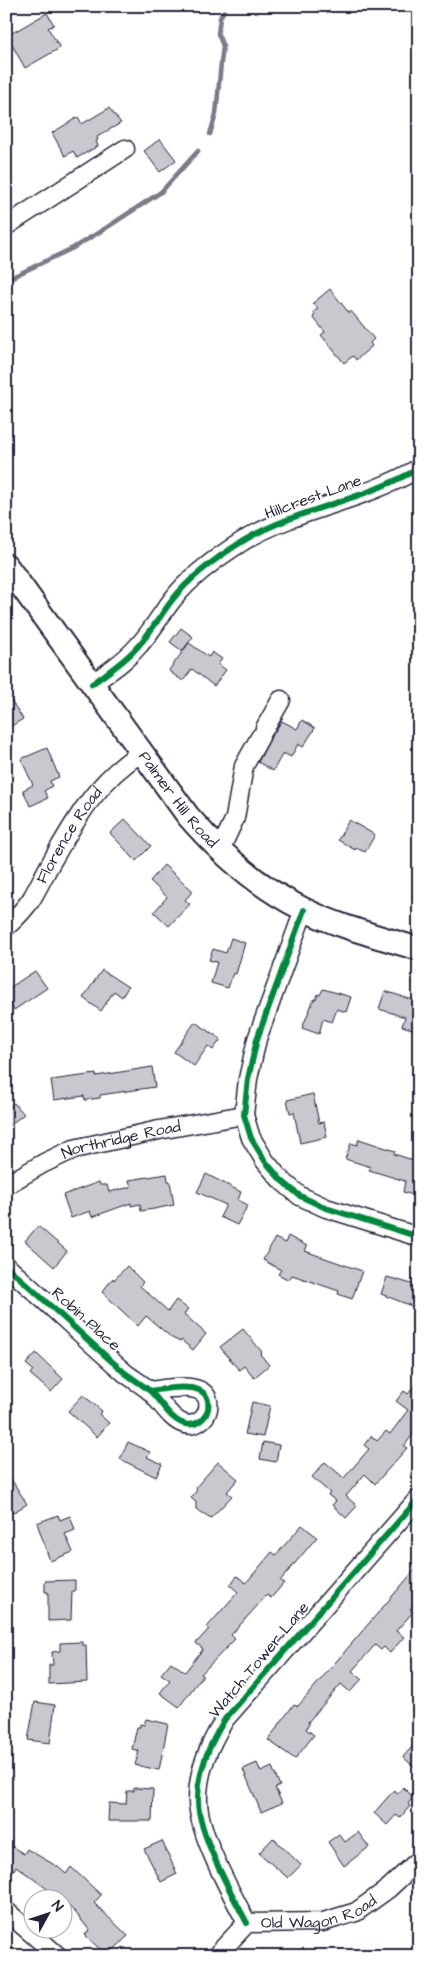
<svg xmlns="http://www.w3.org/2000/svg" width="425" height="1962" font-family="'Architects Daughter',sans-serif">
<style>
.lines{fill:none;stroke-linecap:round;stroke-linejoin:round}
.stream{stroke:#7a7a88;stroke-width:4.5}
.building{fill:#c8c8cf;stroke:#22223b}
.minor-casing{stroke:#22223b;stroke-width:21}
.major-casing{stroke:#22223b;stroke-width:26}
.minor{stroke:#fff;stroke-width:18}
.major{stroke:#fff;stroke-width:22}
.cycleway-casing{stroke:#fff;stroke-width:9}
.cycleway{stroke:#00873e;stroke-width:6}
.labels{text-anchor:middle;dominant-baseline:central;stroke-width:4;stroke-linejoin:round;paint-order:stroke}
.street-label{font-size:16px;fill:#22223b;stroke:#fff}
</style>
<rect width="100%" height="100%" fill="#fff"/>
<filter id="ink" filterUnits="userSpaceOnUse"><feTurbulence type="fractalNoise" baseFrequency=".02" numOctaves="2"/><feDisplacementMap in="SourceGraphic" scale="10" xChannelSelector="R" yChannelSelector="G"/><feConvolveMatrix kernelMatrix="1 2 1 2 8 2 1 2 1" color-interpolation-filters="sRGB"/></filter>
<g filter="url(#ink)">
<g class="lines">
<!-- stream -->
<path class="stream" d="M210 134 216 114 221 63 223 46 218 34 220 18 226 6
M6 280 73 248 106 228 161 192 198 151"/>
</g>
<!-- building -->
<path class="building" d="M47 13 54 25 48 28 60 48 25 68 7 36Z
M109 108 121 123 97 137 98 140 96 141 98 146 77 158 73 151 65 156 52 133 78 117 82 124Z
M160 139 176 160 160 172 144 151Z
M330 289 349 313 351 311 374 339 370 343 372 346 356 360 353 356 344 363 321 335 325 332 313 317 315 315 313 312 318 309 313 303Z
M181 628 193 637 182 651 170 642Z
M189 643 209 657 212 652 222 659 218 664 226 670 214 686 192 669 183 681 170 672 169 670Z
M6 693 23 719 6 729Z
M302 720 315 728 303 747 298 744 291 757 283 753 273 771 258 762 271 737 282 721 297 729Z
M47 748 59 777 50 781 52 786 44 791 48 798 30 806 23 790 33 785 21 759Z
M125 819 151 846 136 861 110 833Z
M349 820 375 835 365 852 356 848 355 850 338 840Z
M164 865 193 891 185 900 190 904 169 926 154 912 167 897 150 881Z
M231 938 245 943 236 974 233 973 228 988 211 983 217 962 209 960 213 949 226 953Z
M102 970 128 987 122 997 114 991 101 1011 83 998Z
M35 971 47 988 14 1010 6 998V990Z
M323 989 351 997 346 1012 337 1009 332 1022 323 1019 319 1034 302 1028 314 999H316L318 994 320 995Z
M385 991 419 1002V1031L402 1026 405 1017 379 1009Z
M195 1022 221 1039 213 1050 208 1046 194 1066 174 1052Z
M152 1067 155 1087 100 1095V1098L85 1100 84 1096 54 1100 51 1080 96 1074V1076Z
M313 1094 319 1123 324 1122 327 1137 300 1143 294 1112 290 1113 287 1100Z
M14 1103 24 1114 6 1128V1110Z
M359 1139 395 1151 394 1154 419 1162V1197L403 1192 405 1181 369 1170 371 1167 345 1159 351 1143 357 1145Z
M167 1174 168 1181H170L174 1205 154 1209 141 1211 140 1204 131 1206V1203L92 1217 90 1211 71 1218 63 1195 99 1182 100 1185H107L109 1192 131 1187 129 1180Z
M206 1174 241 1192 238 1200 248 1205 237 1225 220 1217 226 1205 197 1192Z
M38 1226 67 1251 54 1267 25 1241Z
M288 1236 307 1246 305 1251 362 1271 352 1299 338 1294 339 1291 292 1275 289 1280 278 1274 281 1270 263 1260 275 1238 285 1243Z
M127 1266 143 1282 140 1286 168 1311 176 1300 188 1309 184 1314 206 1334 193 1350 181 1340 180 1342 172 1338 146 1316 138 1326 102 1292 113 1278 114 1280Z
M387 1277 419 1286V1309L381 1294Z
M243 1329 262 1352 260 1354 269 1365 254 1378 244 1366 239 1370 220 1347Z
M36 1353 63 1379 51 1392 30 1374 33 1370 26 1364Z
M419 1380V1427L404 1446 407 1448 375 1484 365 1474 346 1496 357 1506 346 1518 332 1505 336 1501 328 1495 330 1493 312 1477 325 1462 344 1478 369 1449 364 1445 371 1436 377 1441 386 1431 390 1434 408 1410 396 1401 404 1391 408 1394Z
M83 1395 102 1411 99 1414 109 1423 97 1437 68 1411Z
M252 1402 270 1406 263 1437 245 1434Z
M128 1442 150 1452 147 1457 162 1464 156 1477 120 1459Z
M263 1442 279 1445 276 1462 260 1459Z
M218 1462 238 1479 227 1492 232 1496 211 1518 196 1509V1502L191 1498 197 1490 196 1487Z
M6 1471 27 1504 6 1517Z
M58 1515 60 1520 70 1516 75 1530 65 1534 73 1552 50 1561 37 1523Z
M302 1525 317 1537 280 1581 284 1583 271 1598 267 1595 231 1635 235 1639 201 1674 203 1675 179 1707 160 1693 170 1680 161 1674 171 1662 185 1672 203 1649 196 1643 209 1629 207 1627 238 1592 230 1585 237 1576 246 1583 272 1552 276 1555Z
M419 1565V1599L410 1609 413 1612 396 1631 404 1637 390 1653 384 1647 381 1650 375 1645 352 1671 362 1679 350 1692 341 1684 308 1722 309 1724 306 1729 314 1735 295 1759 268 1740 294 1704 298 1706Z
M75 1580V1591H72L71 1620 48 1621V1592H45V1581Z
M82 1642V1645H86L87 1682 49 1684V1665H53L52 1652 60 1651V1643Z
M35 1702 55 1705 50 1743 28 1740Z
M146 1719 168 1724 159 1770 135 1765 139 1751 132 1749 137 1727H140V1724L144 1725Z
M419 1739V1771L403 1757Z
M257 1763 261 1772 272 1767 280 1786 275 1788 282 1803 261 1812 243 1769Z
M403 1787 413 1797 408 1804 410 1806 400 1818 396 1815 387 1825 374 1813 394 1790 397 1794Z
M134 1788 153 1789 152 1821H108L109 1803 126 1804 127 1791H134Z
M358 1832 369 1847 344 1866 328 1842 339 1834 345 1842Z
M273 1838 301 1865 288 1878 259 1853Z
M162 1841 177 1874 161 1882 144 1849Z
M6 1843 24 1854 27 1849 58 1867 66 1874 71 1867 101 1895 94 1903 128 1936 107 1956 85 1935 89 1930 76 1913 62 1900 16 1866 14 1870 6 1865Z"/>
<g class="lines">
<!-- minor casing -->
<g class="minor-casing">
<g id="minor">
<path d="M6 226 125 149"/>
<path d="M92 684C108 672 126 661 139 645 152 631 161 614 173 599 191 576 219 556 243 541 298 508 364 501 419 468"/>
<path d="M265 728 281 700"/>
<path d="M220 850 235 818 244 766 260 737"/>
<path d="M304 910 257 1039 248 1079 244 1115 251 1138 265 1161 281 1180 300 1196 326 1208 419 1237"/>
<path id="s1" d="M6 927C15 919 25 909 32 898 39 886 45 873 52 861 77 817 98 780 142 752"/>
<path id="s2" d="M6 1185 44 1163 74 1149 159 1130 244 1115"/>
<path d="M6 1266C46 1301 85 1338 125 1373 133 1379 142 1384 150 1391 160 1400 171 1421 185 1424 195 1427 206 1419 208 1409 213 1378 166 1389 150 1391"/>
<path d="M6 1911 58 1956"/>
<path d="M247 1923C231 1893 199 1835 198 1802 197 1772 209 1745 225 1719L419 1498"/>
<path id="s3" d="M216 1956 247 1923 323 1922 356 1912 388 1889 419 1860"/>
</g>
</g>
<!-- major casing -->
<g class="major-casing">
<g id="major">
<path id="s4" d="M6 565 188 816C220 853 258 887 303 909 339 927 380 937 419 949"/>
</g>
</g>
<!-- minor -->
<use href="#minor" class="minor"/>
<!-- major -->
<use href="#major" class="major"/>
<!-- cycleway casing -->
<g class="cycleway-casing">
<path id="cycleway" d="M92 684C108 672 126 661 139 645 152 631 161 614 173 599 191 576 219 556 243 541 298 508 364 501 419 468
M304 910 257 1039 248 1079 244 1115 251 1138 265 1161 281 1180 300 1196 326 1208 419 1237
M6 1266C46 1301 85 1338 125 1373 133 1379 142 1384 150 1391 160 1400 171 1421 185 1424 195 1427 206 1419 208 1409 213 1378 166 1389 150 1391
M247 1923C231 1893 199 1835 198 1802 197 1772 209 1745 225 1719L419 1498"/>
</g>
<!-- cycleway -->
<use href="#cycleway" class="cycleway"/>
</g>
</g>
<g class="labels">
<!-- street labels -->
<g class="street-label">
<text transform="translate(313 497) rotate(-20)">Hillcrest Lane</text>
<text stroke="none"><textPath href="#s4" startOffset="291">Palmer Hill Road</textPath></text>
<text stroke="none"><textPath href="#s1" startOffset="112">Florence Road</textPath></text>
<text stroke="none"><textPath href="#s2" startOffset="125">Northridge Road</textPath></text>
<text transform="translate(86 1319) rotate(42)">Robin Place</text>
<text transform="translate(259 1660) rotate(-50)">Watch Tower Lane</text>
<text stroke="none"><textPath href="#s3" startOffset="119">Old Wagon Road</textPath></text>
</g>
</g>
<!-- margin -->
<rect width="425" height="1962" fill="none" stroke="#fff" stroke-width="25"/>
<rect x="12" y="12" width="400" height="1937" fill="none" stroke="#22223b" stroke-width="2" filter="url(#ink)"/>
<!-- north arrow -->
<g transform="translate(48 1914) rotate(50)"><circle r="24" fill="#ffffff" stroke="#a7a7b1"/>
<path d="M0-4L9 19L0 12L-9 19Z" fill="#22223b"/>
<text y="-8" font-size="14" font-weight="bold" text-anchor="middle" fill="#22223b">N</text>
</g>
</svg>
